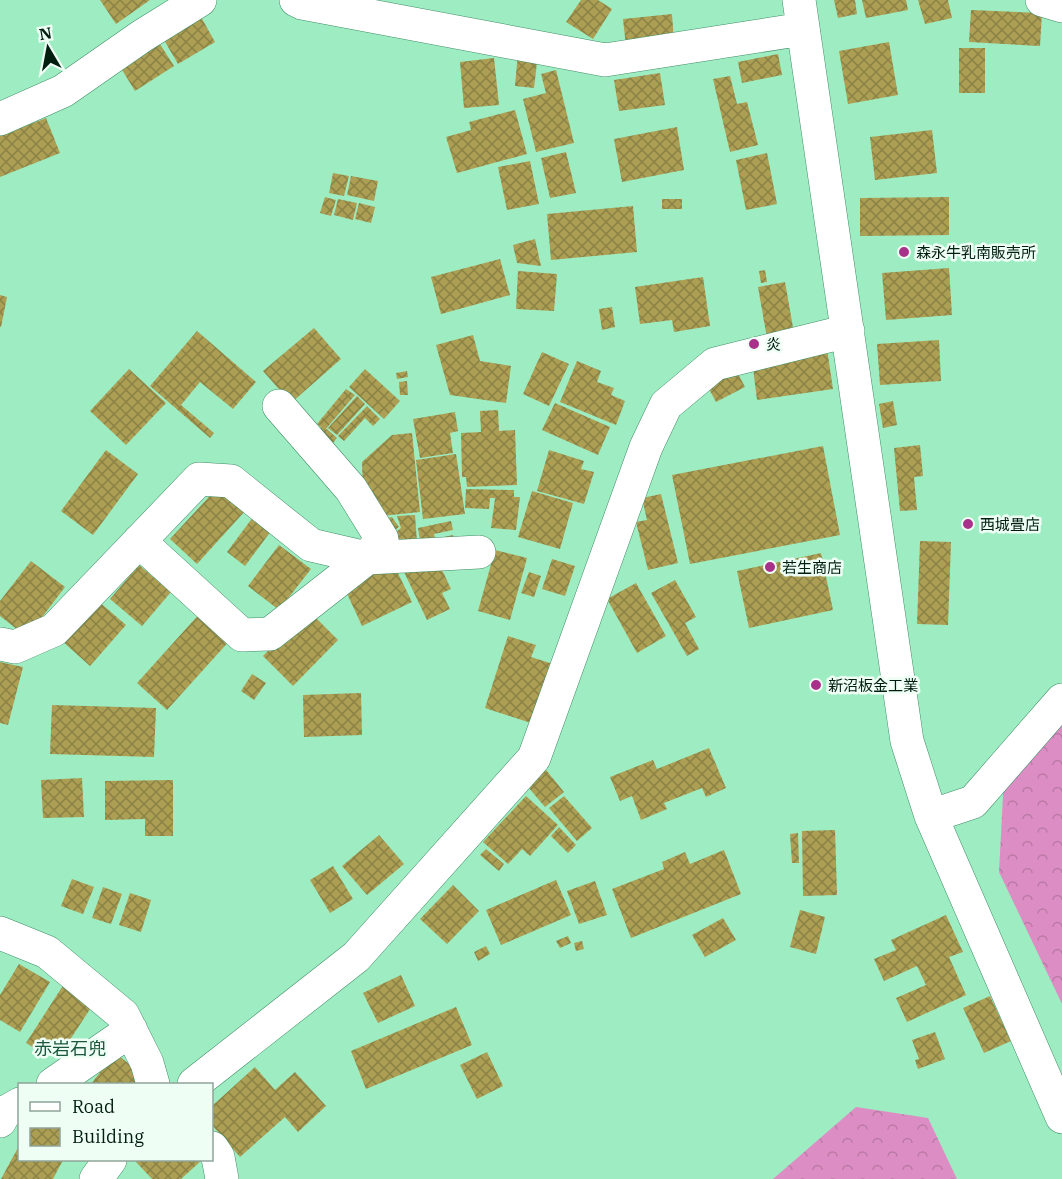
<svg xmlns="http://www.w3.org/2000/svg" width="1062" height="1179" font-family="'IBM Plex Serif','Noto Sans JP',serif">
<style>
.forest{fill:url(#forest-crowns)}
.building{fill:url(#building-cross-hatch)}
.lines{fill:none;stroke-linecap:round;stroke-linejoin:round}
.minor-casing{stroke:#3f8d67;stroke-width:34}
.minor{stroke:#fff;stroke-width:33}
.poi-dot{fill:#a83289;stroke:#effef5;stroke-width:2}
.labels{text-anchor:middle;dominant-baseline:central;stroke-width:5;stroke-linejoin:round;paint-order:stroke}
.poi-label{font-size:15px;fill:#001e10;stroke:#effef5;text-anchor:start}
.quarter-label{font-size:18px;fill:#1b583c;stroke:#effef5}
</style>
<defs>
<pattern id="forest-crowns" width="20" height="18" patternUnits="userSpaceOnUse" patternTransform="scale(1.5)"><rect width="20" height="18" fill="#dc8dc3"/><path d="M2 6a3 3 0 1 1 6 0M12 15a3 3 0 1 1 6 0" fill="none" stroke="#bb79a6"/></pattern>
<pattern id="building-cross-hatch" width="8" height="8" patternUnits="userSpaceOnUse" patternTransform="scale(1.5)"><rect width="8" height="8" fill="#ac9f54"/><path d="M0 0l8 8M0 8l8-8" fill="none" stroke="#8a8144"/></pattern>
</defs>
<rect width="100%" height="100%" fill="#9eedc2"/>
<!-- forest -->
<path class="forest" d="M1062 709V1004L999 872 1004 776Z
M856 1107 928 1118 957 1179H773Z"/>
<!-- building -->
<path class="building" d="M100 0H150L116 24Z
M581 0H598L612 9 593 39 566 22Z
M834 0H855L857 14 838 18Z
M862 0H906L908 10 866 18Z
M918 0H948L952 18 925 24Z
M971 10 1042 13 1040 46 969 42Z
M672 14 674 41 626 46 623 19Z
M201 17 215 42 178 64 164 40Z
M158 41 174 66 135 91 119 65Z
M889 42 898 95 848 104 839 51Z
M959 48H985V93H959Z
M518 52 538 54 534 88 515 86Z
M778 54 782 75 742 83 738 62Z
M494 58 499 105 464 108 460 62Z
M556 70 574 143 536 152 523 99 546 93 541 74Z
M660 73 665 105 619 111 614 80Z
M730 76 737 104 747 102 758 145 730 152 713 79Z
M515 110 527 154 457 173 446 137 471 130 469 122Z
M46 118 60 153 0 177V136Z
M677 127 684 170 622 182 614 139Z
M932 130 937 173 875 180 870 137Z
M566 152 576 193 550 198 541 158Z
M767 153 777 204 746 210 736 160Z
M530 161 539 204 507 210 498 167Z
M333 173 349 176 344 196 329 193Z
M351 176 378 181 374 201 347 195Z
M325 197 336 200 331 216 320 213Z
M949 197V235L860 236V198Z
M338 199 357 203 353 220 334 215Z
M662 199H682V209H662Z
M359 203 375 207 371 223 355 219Z
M633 206 637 252 551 260 547 214Z
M535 239 541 266 517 263 513 245Z
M500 259 510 295 441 314 431 277Z
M949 268 952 315 886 320 882 273Z
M765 270 767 282 761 283 759 271Z
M518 271 557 274 554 311 516 309Z
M703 277 710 326 674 332 672 320 640 324 635 287Z
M785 282 794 333 767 338 758 287Z
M0 295 7 297 1 327H0Z
M612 307 615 327 602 330 599 309Z
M314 328 341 359 291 403 263 371Z
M197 331 256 382 233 409 200 382 181 405 214 433 210 438 150 386Z
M473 335 480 361 511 366 506 403 450 395 436 345Z
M939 340 941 381 880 385 877 344Z
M827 349 833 389 757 400 752 360Z
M542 352 569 364 549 406 523 394Z
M577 361 601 371 597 382 614 388 611 395 625 401 616 425 560 402Z
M129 369 166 403 126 445 90 411Z
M365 369 400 401 384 419 349 387Z
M736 370 745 387 716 402 707 385Z
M407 371 408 377 397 379 396 373Z
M407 381 408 395H400L399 382Z
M346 389 355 395 325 430 327 429 337 438 333 443 336 446 332 451 313 436 321 427 317 424Z
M357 396 365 404 337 435 328 428Z
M893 401 897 425 883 428 879 404Z
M555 403 610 427 598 455 542 430Z
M367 406 380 419 373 426 365 418 344 441 338 436Z
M498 410 499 431 515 430 517 485 467 487 466 477H462L461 433 481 432 480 411Z
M455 412 458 431 450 433 453 453 420 458 413 419Z
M412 433 420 512 372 517 363 499 362 462 392 435Z
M920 445 923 476 914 477 917 510 900 511 894 448Z
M823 446 840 535 690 564 672 475Z
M106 450 138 474 93 535 61 511Z
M549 450 584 461 581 469 594 472 584 504 537 491Z
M456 454 465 514 423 519 416 460Z
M219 486 246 510 197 564 170 539Z
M466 489 514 490V497H520L516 530 491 528 495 498H490L489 509 465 508Z
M532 491 573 503 560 549 518 537Z
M661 494 678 563 648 570 636 522 647 520 642 498Z
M415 515 417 542 387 539 401 528 397 516Z
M253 517 271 531 245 566 227 552Z
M392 517 399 527 388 535 379 520Z
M451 521 453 530 434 534 435 539 453 535 455 542 420 540 418 528Z
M920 541 951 542 948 625 917 624Z
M279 545 311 569 279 610 248 586Z
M495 550 527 558 510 620 478 611Z
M821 553 833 610 749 628 737 571Z
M436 557 451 589 442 593 450 609 427 620 404 572Z
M552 559 575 566 565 596 542 589Z
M31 561 65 587 27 637 0 616V601Z
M393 563 412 602 362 626 344 587Z
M139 565 171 592 142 626 110 599Z
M529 572 541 576 534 597 521 593Z
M675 580 696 617 685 623 699 649 687 656 651 593Z
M636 583 666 636 637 653 607 599Z
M97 600 126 625 90 666 61 640Z
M308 610 338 640 293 686 263 656Z
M202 611 232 638 167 710 137 683Z
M508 636 536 645 531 657 553 664 534 724 485 708Z
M0 662 23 667 8 725 0 723Z
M252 674 266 683 254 700 241 691Z
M361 693 362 735 304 737 303 695Z
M52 705 156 708 154 757 50 754Z
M709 748 726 788 706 797 702 788 664 803 667 809 641 820 632 796 620 801 610 777 653 760 657 769Z
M542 765 564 792 545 807 528 787Z
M82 778 84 817 43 818 41 780Z
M173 780V836H145V819L105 820V781Z
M526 796 558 825 530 856 522 849 508 864 483 842Z
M564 796 592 828 577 841 549 808Z
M559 827 576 845 568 853 551 836Z
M835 830 837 895 803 896 802 831Z
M798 833 799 863H792L790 834Z
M379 835 404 864 367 895 342 866Z
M486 849 504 864 499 871 480 855Z
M724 850 741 894 631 938 612 889 664 869 662 862 685 852 690 864Z
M333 866 353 899 330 913 310 880Z
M72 879 94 887 83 914 61 906Z
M556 880 571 915 501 945 486 910Z
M595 881 607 915 579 924 567 891Z
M453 885 479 911 447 944 420 919Z
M103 887 122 894 111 924 92 918Z
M130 893 151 900 141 932 119 925Z
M800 910 825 917 816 954 790 947Z
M946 915 963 952 949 957 966 995 907 1022 896 998 926 985 917 966 884 981 874 959 896 950 891 940Z
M723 918 736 940 705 957 692 935Z
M568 936 571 943 560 948 556 941Z
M582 941 584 949 576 951 574 943Z
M486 946 490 954 478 961 474 952Z
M19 964 50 982 20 1032 0 1020V995Z
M401 975 415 1006 378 1023 363 993Z
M64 984 94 1003 64 1049 52 1042 44 1054 26 1043Z
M990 996 1011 1041 984 1053 963 1008Z
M456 1007 472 1045 366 1089 351 1051Z
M935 1032 945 1059 918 1069 915 1060 919 1059 912 1040Z
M487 1052 503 1086 477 1099 460 1065Z
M115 1053 142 1074 134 1084H91Z
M255 1067 275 1090 295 1072 326 1106 298 1132 285 1117 240 1157 212 1125V1106Z
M20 1144V1160H63L53 1179H1Z
M138 1160H202L181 1179H152L136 1162Z"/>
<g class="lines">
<!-- minor casing -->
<g class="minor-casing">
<path id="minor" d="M296 0 302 3 605 60 803 29
M799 0 907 741 931 816 1062 1117
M1042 0 1062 6
M0 119 63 91 142 36 200 0
M139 541 242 635 270 634 367 558 382 539 351 489 279 406
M0 644 15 647 54 630 199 479 231 481 311 545 367 558 479 552
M931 816 973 802 1062 700
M0 933 47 952 123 1015 147 1063 153 1084
M53 1084 131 1030
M194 1084 356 957 534 758 646 447 666 405 715 364 848 331
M0 1121 4 1113 20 1104
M212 1148 218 1157 222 1179
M96 1179 110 1160"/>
</g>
<!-- minor -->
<use href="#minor" class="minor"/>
</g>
<!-- markers -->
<g class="poi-dot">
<circle cx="904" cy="252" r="6"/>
<circle cx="754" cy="344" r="6"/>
<circle cx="968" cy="524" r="6"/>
<circle cx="770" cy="567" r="6"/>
<circle cx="816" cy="685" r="6"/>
</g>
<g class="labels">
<!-- poi labels -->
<g class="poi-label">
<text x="916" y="252">森永牛乳南販売所</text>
<text x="766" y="344">炎</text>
<text x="980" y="524">西城畳店</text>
<text x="782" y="567">若生商店</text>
<text x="828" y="685">新沼板金工業</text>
</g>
<!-- quarter labels -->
<g class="quarter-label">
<text x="70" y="1048">赤岩石兜</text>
</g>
</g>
<!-- legend -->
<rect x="18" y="1083" width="195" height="78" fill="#effef5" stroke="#8fa499" stroke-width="1.5"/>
<rect x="30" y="1102" width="30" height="9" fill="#ffffff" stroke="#8fa499" stroke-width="1.5"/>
<text x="72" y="1113" font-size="18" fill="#001e10">Road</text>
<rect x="30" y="1128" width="30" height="18" fill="url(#building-cross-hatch)" stroke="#8fa499" stroke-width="1.5"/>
<text x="72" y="1143" font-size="18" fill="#001e10">Building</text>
<!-- north arrow -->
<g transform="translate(48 48) rotate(350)" stroke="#effef5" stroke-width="4.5" paint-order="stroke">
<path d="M0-4.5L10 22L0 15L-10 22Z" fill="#001e10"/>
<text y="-9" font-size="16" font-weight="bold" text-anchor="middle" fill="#001e10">N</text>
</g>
</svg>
